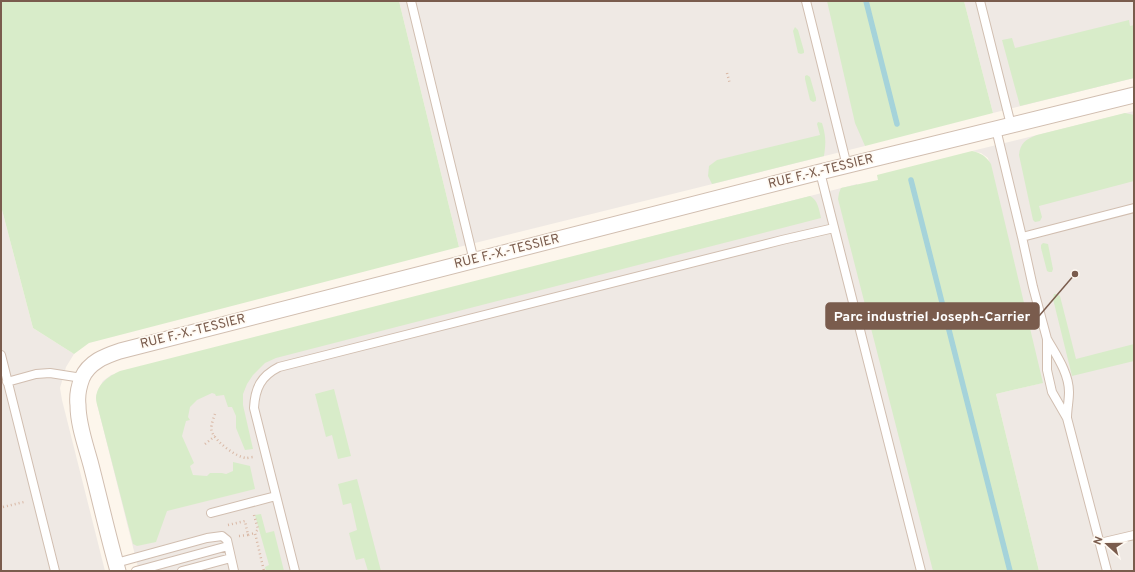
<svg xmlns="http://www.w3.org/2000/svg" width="1135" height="572" font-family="Overpass,sans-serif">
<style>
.industrial{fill:#efe9e4}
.green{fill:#d8ecc9}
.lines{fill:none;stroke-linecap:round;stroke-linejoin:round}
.stream{stroke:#a5d3da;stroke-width:5.5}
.lane-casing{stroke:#d1beb0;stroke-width:10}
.street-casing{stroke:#d1beb0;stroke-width:17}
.path{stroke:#d9b8a5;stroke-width:2.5;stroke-dasharray:1 3;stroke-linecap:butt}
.lane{stroke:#fff;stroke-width:8}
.street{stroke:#fff;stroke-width:15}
.labels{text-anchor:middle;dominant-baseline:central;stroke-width:3.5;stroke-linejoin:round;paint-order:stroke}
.street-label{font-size:13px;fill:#7a5c4d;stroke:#fffaf3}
.leader{fill:none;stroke:#7a5c4d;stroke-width:1.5}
.callout-dot{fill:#7a5c4d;stroke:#fffaf3;stroke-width:1.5}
.callout{fill:#7a5c4d;stroke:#7a5c4d;stroke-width:1.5}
.callout-label{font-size:14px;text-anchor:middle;font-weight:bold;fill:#fff}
</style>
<rect width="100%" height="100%" fill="#fdf6ec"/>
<!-- industrial -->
<path class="industrial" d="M399 1H828L861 124 865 146 459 247Z
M964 1H1134V78L993 113Z
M1134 111V571H1039L996 394 1042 383 988 158 981 153 972 151Z
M857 184 957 571H139L98 408 96 397 98 390 103 381 111 375Z
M1 206 33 328 74 354 66 367 60 388 62 400 105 571H1Z"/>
<!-- green -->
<path class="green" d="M1 1H399L459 247 89 343 74 354 33 328 1 206Z
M827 1H964L993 113 865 146 855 123Z
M1129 20 1130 26 1134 25V78L1020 106 1002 40 1012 38 1015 48Z
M795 27 798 30 804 51V53L801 54 798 53 793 31Z
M807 75 810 77 816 98V101L813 102 810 100 805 79V76Z
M1125 113 1134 115V181L1039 206 1042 217 1040 221 1035 222 1033 220 1019 155C1020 143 1026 139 1037 135Z
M818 122 822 123C826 136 826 143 824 156L712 184 708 176 709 166 717 160 820 135 817 124Z
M972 151C981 153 986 156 991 164L1043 383 996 394 1039 571H933L838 199 839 193 841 188 878 180 877 175Z
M810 196C818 200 819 210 821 218L307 350 276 358 265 363 253 375 247 384 243 394V405L253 449 245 450 236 428V416L232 407H228L224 395 216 396 215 394 212 393 197 400 190 407 188 417 190 420 186 421 182 436 194 463 190 466 193 475 207 476 210 473H222L226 474 233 471V462L250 466 255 489 167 511 156 542 137 546 133 544 98 408C97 405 96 401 96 398 97 384 109 376 120 371Z
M1043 243 1048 244 1053 269 1052 272H1049L1047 271 1041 248V245Z
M1054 294H1057L1060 296 1076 359 1134 344V361L1072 376 1053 299Z
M334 389 351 456 338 459 332 435 326 437 315 394Z
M357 479 381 571H368L364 558 356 560 349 533 357 530 351 503 343 505 338 484Z
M261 514 266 533 274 531 284 571H266L265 567 269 565 255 515Z"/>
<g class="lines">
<!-- stream -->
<path class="stream" d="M866 1 897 124
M911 180 1010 571"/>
<!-- lane casing -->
<g class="lane-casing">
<path id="lane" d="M411 1 474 261
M806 1 847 166
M980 1 1011 125
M996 129 1022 237 1134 208
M820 172 921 571
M1022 237 1033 287 1047 339V370L1052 392 1067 418 1107 571
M1047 339C1056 355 1069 373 1069 392 1069 401 1067 409 1067 418
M1 355 55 571
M7 382 36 374 50 373 82 378
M211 513 276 496
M1100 543 1134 535
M116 563 207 538 222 536 227 540 234 571
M136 571 228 546
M182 571 231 558
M295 571 254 408C255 388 261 376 279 367L782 240 834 228"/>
</g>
<!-- street casing -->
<g class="street-casing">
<path id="street" d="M118 571C108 536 100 500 91 465 86 446 78 425 78 405 77 397 79 386 82 378 89 362 105 356 120 351L820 172 1134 95"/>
</g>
<!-- path -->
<path class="path" d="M727 73 730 84
M215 414C213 420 210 427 212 432 216 442 237 458 247 458 247 458 252 457 253 457
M205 444 215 436
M3 507 24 502
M254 515 258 529 255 533
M228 525 245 521 248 535 255 533 264 571
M239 536 248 535"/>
<!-- lane -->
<use href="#lane" class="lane"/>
<!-- street -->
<use href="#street" class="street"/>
</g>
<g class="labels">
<!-- street labels -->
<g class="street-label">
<text transform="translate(821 172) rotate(-14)">RUE F.-X.-TESSIER</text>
<text transform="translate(507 252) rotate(-14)">RUE F.-X.-TESSIER</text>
<text transform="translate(193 332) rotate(-14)">RUE F.-X.-TESSIER</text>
</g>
</g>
<!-- callouts -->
<path class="leader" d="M1075 274L1039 316"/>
<circle class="callout-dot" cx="1075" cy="274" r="4"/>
<rect class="callout" x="826" y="303" width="213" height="26" rx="4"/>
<g class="callout-label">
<text x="932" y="321">Parc industriel Joseph-Carrier</text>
</g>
<!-- border -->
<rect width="1135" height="572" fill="none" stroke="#7a5c4d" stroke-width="4"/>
<!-- north arrow -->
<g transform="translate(1107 544) rotate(291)" stroke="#fffaf3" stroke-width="3" paint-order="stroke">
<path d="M0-3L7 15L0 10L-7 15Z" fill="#7a5c4d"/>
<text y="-6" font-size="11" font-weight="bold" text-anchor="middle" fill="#7a5c4d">N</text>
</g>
</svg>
